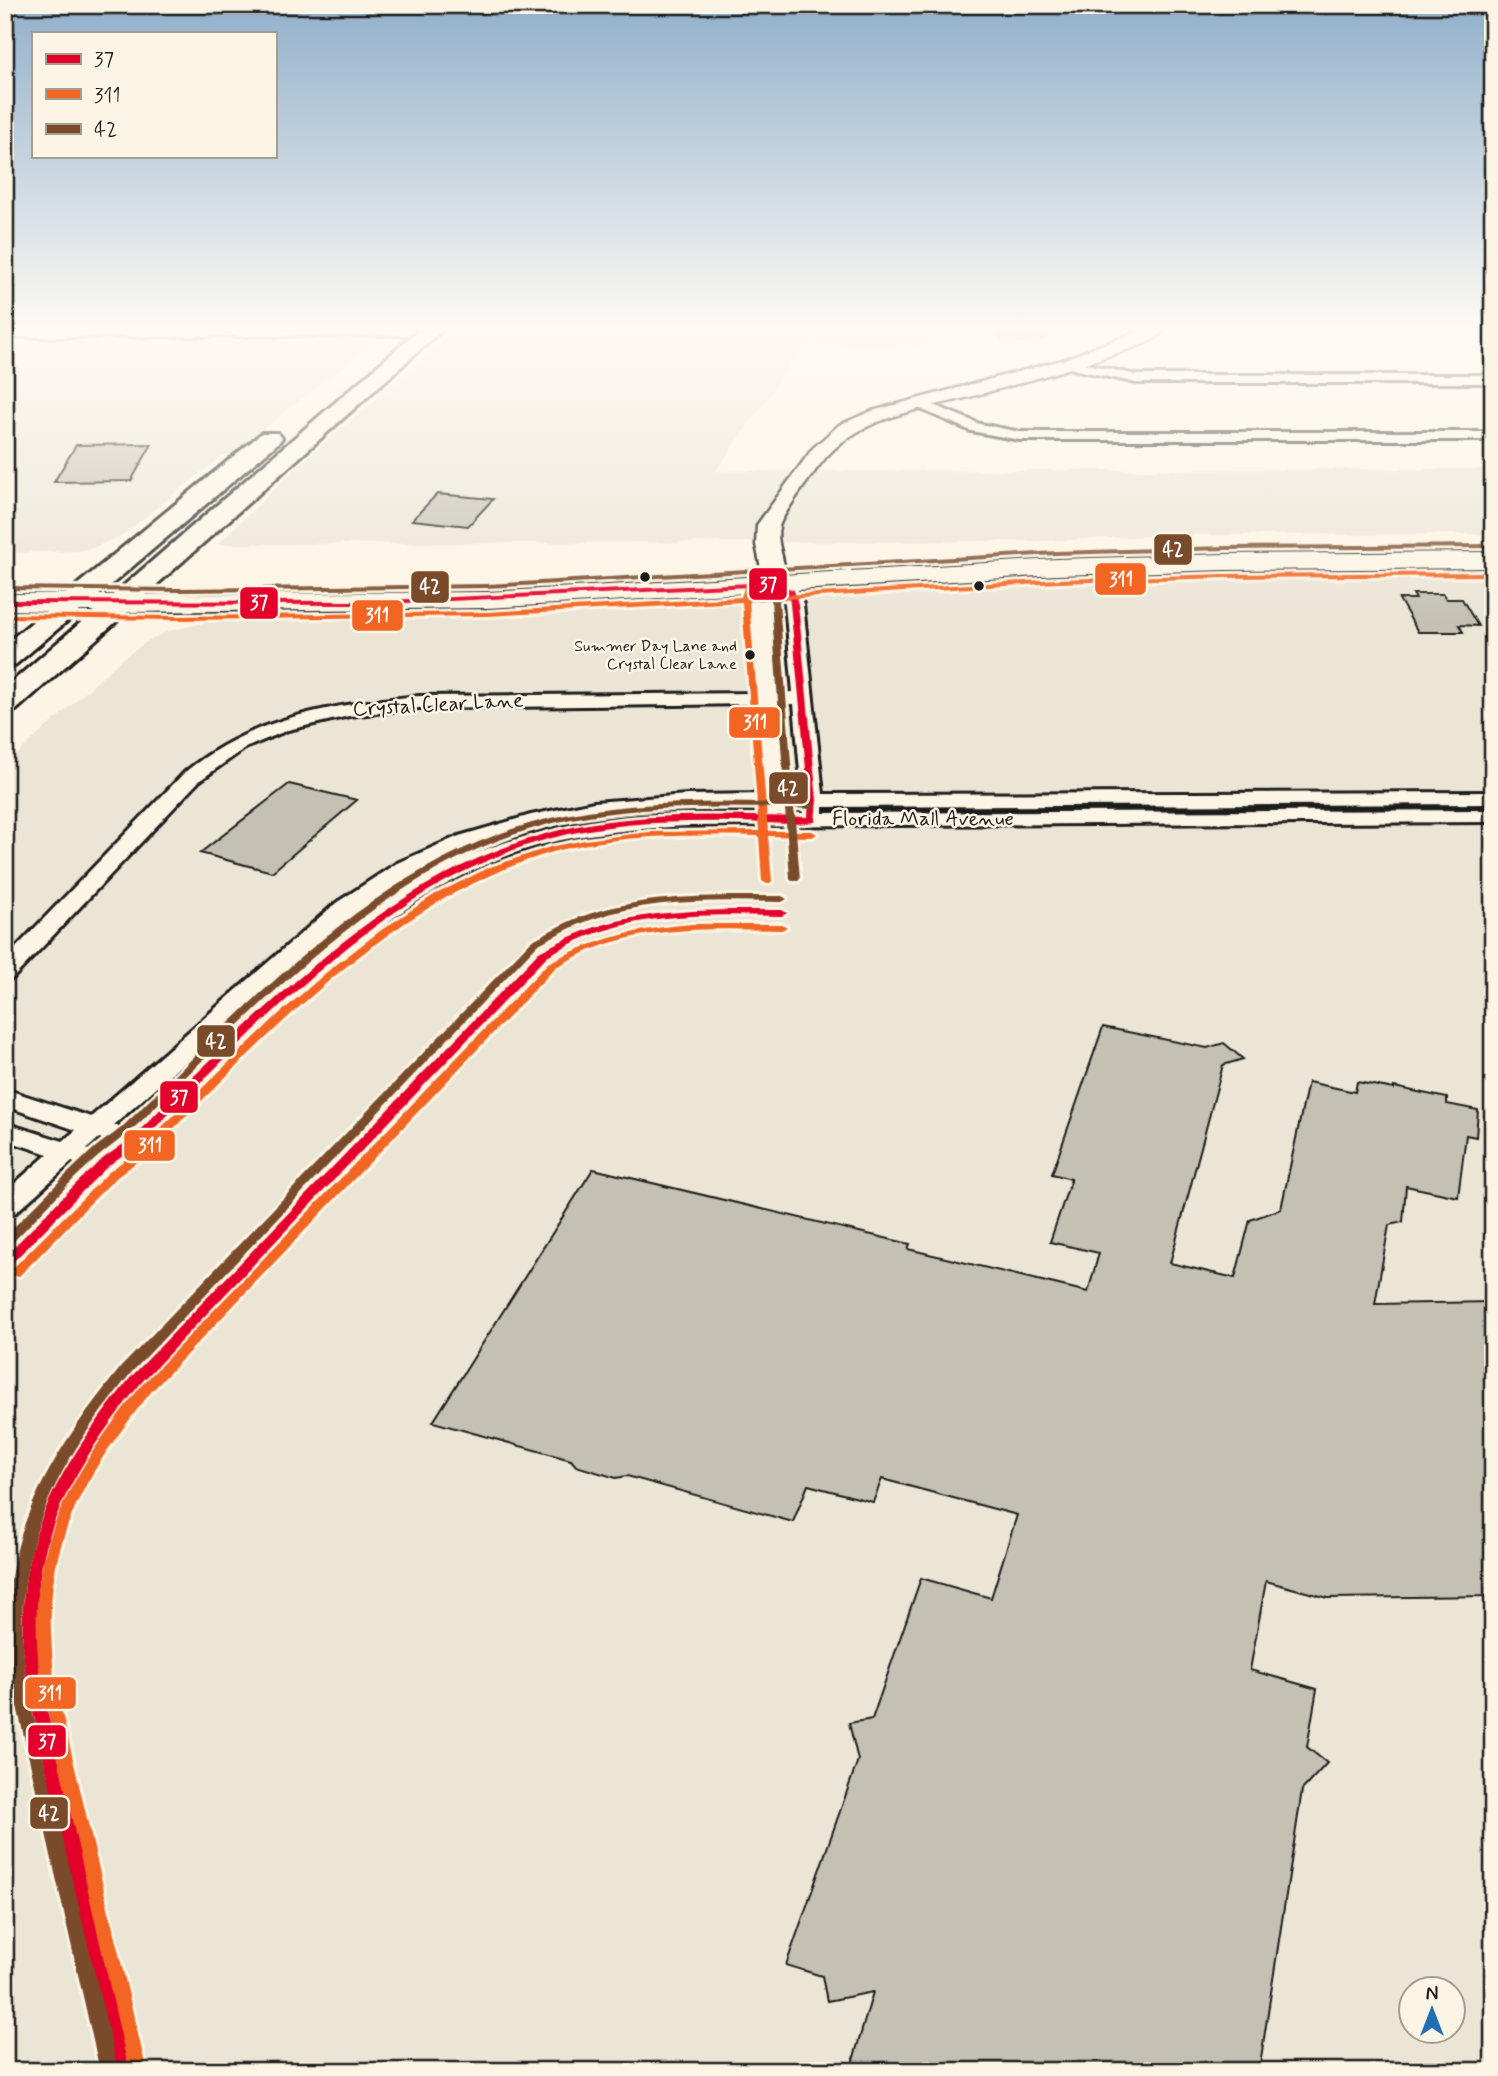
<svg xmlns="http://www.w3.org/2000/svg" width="1498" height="2076" font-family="Mynerve,sans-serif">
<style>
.built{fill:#ebe5d6;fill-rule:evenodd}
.water{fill:#b0aba1;stroke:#75726c;stroke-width:2}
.building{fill:#c4c0b3;stroke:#1c1c1c;stroke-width:2}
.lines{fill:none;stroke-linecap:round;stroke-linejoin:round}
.street-casing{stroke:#1c1c1c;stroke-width:6}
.secondary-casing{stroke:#1c1c1c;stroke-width:5}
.primary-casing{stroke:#1c1c1c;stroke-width:6}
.street{fill:#fcf5e5;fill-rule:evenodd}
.secondary{fill:#fcf5e5;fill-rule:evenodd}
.primary{fill:#fcf5e5;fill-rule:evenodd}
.bus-1-casing{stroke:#fcf5e5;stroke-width:6}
.bus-2-casing{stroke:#fcf5e5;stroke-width:6}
.bus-3-casing{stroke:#fcf5e5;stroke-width:6}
.bus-1{fill:#e4002b;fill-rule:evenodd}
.bus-2{fill:#f26522;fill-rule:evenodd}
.bus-3{fill:#7a4b2a;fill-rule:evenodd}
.bus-dot{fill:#1c1c1c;stroke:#fcf5e5;stroke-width:2.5}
.labels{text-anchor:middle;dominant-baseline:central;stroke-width:5;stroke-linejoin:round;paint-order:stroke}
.far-bus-label{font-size:16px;fill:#1c1c1c;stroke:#fcf5e5;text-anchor:end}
.street-label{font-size:21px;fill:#1c1c1c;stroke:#fcf5e5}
.line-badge{stroke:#fcf5e5;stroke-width:2.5}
.badge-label{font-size:19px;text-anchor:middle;font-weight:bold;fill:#fff}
</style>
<rect width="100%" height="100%" fill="#fcf5e5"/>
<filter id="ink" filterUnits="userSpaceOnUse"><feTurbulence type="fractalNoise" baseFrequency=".0143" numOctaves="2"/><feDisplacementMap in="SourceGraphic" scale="14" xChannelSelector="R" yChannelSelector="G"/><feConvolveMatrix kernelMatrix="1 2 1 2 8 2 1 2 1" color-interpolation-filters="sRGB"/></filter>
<g filter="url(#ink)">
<!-- built -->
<path class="built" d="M290 330H391L228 456H222L121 536 95 547 79 551 5 553V337L287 336Z
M454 330H932L923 346 898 345 896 348 806 342 716 471 1493 469V534L1164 535 1048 541 218 544 299 465Z
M1325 573H1493V2071H5V765L122 659 151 639 169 631 212 621 516 612 992 582ZM1410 1988H1452V2030H1410Z"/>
<!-- water -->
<path class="water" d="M996 330H1050L1046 339 1023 342 1002 339Z"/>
<!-- building -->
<path class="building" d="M152 444 131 481 54 482 76 445Z
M437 494 493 499 468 526 412 520Z
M1413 594H1443L1446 599H1462L1478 626 1459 625 1463 632H1418L1399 599H1416Z
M289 784 357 800 272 872 200 853Z
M1103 1027 1207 1048 1224 1043 1243 1059 1223 1065 1170 1263 1235 1278 1250 1220 1281 1209 1308 1082 1355 1092 1357 1082 1394 1089V1087L1447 1098V1104L1478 1110 1476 1137 1466 1135 1458 1197 1406 1186 1403 1222 1389 1225 1375 1304 1493 1302V1596L1328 1598 1266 1581 1250 1670 1317 1689 1307 1747 1327 1763 1302 1790 1259 2071H850L873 1992 827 2001 822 1976 786 1965 858 1760 849 1723 872 1719 921 1578 991 1598 1017 1515 882 1479 873 1502 808 1485 793 1522 627 1476 616 1478 576 1466 571 1460 433 1422 593 1169 910 1244 908 1249 1088 1292 1099 1253 1050 1242 1071 1179 1052 1174Z"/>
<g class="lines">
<!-- street casing -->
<g class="street-casing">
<path id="street" d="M5 330H412L413 331 406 335 5 337Z
M1069 360 1136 375H1493V383H1136L1064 367 1062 364Z
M921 400 980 424 1020 432H1493V440H1020L971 431 916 407 914 404Z
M773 579 797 588 803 604 823 794 1493 792V804L823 807V813L1493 810V822L689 826C629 829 568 834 511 854 414 888 339 960 266 1029 225 1069 184 1108 143 1147L113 1170 15 1270 5 1273V1246L95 1158 114 1143 99 1138 87 1149 94 1156 90 1162 81 1165 72 1162 15 1213 5 1216V1192L48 1154 5 1140V1123L63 1141 76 1130 5 1106V1089L91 1117 336 903 397 863 459 836 531 815 594 802 687 795 766 794 760 704 419 708 349 716 288 730 245 748 199 781 13 978 5 980V959L185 772C252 717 334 704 419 696L759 693 750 594 767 580ZM774 591 783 595 785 604 793 692 778 693 768 596ZM779 704H794L802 794H787ZM687 807H767V813C684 814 601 814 520 838 410 869 327 945 246 1022 207 1058 168 1094 130 1130L114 1125 352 913 413 873 475 846 542 824 594 814ZM788 807H803V813H788Z"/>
</g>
<!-- secondary casing -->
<g class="secondary-casing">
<path id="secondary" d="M1141 330H1164C1153 344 1128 349 1111 355 1066 371 1020 383 973 396 923 409 863 416 827 456 818 466 781 516 779 527 774 547 793 571 781 589H765L761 584V568L756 545 757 525 813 448 839 425 872 411 1062 360Z"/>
</g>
<!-- primary casing -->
<g class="primary-casing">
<path id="primary" d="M419 330H442L145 595 487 592 1057 559 1226 554 1493 552V568L1226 570 1057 575 487 608 127 612 16 710 5 713V688L94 611H79L15 665 5 668V644L46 611 5 610V594H66L262 433H278L282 438 278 443 99 595H113Z"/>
</g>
<!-- street -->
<use href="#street" class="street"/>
<!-- secondary -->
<use href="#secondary" class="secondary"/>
<!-- primary -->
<use href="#primary" class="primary"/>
<!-- bus-1 casing -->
<g class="bus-1-casing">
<path id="bus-1" d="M773 582 794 590 798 604 817 800 815 822C790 826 762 822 736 822 675 821 612 822 552 838 396 879 281 1004 170 1113 158 1124 148 1136 135 1146 126 1153 115 1160 106 1168 73 1200 42 1233 9 1266L5 1267V1256C36 1225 66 1192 99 1162 108 1154 119 1148 128 1140 142 1129 154 1116 166 1103 279 995 390 878 545 834 629 810 721 816 808 817L809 800 790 604 788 593 772 586 365 605 5 604V600L365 601Z
M749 910H782L787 913 782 916C723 915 662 912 606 930 585 936 566 946 547 956L141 1383C91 1446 43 1513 38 1596 36 1624 38 1652 40 1681L132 2071H114L26 1681C23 1652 21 1624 24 1595 30 1510 80 1441 131 1377L539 952C559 942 578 932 599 926 648 911 699 910 749 910Z"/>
</g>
<!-- bus-2 casing -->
<g class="bus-2-casing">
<path id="bus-2" d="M762 571 769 573 752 585 749 597 1058 579 1226 574 1493 572V576L1226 578 1058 583 749 601 768 831H812L817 834 812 837 768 836 772 881 770 883 767 884 762 881 759 836C694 835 616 834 553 852 399 897 288 1016 176 1126 166 1136 157 1146 146 1155 136 1163 126 1170 116 1178 83 1209 52 1244 19 1276H11L9 1273 11 1270 109 1172 140 1148 278 1015 328 971 380 931 434 895 490 867 550 847 585 840 649 832 759 831 742 602 487 616 177 620 5 618V614L177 616 487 612 741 597 746 582Z
M692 924H782L787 927 782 930C725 929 665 926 610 943 591 949 573 958 556 967L151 1392C102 1454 60 1512 52 1593 49 1621 52 1650 54 1679L146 2068 145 2071H129L40 1679C37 1651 35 1622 38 1593 46 1512 92 1448 141 1386L548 963C598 938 637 929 692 924Z"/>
</g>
<!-- bus-3 casing -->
<g class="bus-3-casing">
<path id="bus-3" d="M1493 544V548L1226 550 1057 555 487 588 177 592 5 590V586L177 588 487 584 1057 551 1226 546Z
M778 593 785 595 779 601 794 803H812L816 806 812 809 794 808 800 879 798 881H792L790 879 785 808C706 807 626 805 549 824 390 865 272 993 158 1104 148 1114 139 1124 128 1133 119 1141 108 1148 99 1156 67 1183 39 1216 9 1246L5 1247V1236C33 1208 60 1180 88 1154 98 1144 110 1137 121 1128 133 1117 144 1105 155 1095 268 985 386 860 543 820 623 800 704 802 785 803L771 600Z
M750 896H782L787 899 782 902C720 901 655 898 596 918 575 925 556 935 537 945L131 1373C77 1440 33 1505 24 1593 20 1623 24 1654 26 1684L118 2071H100L12 1684C9 1654 6 1623 9 1593 18 1505 67 1434 121 1367L531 941C550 931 569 920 589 914 641 897 696 896 750 896Z"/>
</g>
<!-- bus-1 -->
<use href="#bus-1" class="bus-1"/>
<!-- bus-2 -->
<use href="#bus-2" class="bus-2"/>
<!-- bus-3 -->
<use href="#bus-3" class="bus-3"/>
</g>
</g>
<!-- sky -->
<linearGradient id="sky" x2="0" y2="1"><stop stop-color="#91b0cc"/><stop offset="0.53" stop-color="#fefaf3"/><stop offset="1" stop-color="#fefaf3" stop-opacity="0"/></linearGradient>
<rect width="1498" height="621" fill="url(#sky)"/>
<!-- markers -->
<g class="bus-dot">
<circle cx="645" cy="577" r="6"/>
<circle cx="979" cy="586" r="6"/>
<circle cx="750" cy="655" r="6"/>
</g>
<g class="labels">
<!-- far-bus labels -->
<g class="far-bus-label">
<text x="737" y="646">Summer Day Lane and<tspan x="737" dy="18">Crystal Clear Lane</tspan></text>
</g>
<!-- street labels -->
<g class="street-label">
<text transform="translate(438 705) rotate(-3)">Crystal Clear Lane</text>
<text x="923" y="819">Florida Mall Avenue</text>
</g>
</g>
<g class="line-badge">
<rect x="1153" y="533" width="40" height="33" rx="7" fill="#7a4b2a"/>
<rect x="1094" y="562" width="53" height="34" rx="7" fill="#f26522"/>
<rect x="748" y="567" width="40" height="34" rx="7" fill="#e4002b"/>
<rect x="410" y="570" width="40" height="34" rx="7" fill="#7a4b2a"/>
<rect x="239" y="586" width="40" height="34" rx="7" fill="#e4002b"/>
<rect x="351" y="599" width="53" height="33" rx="7" fill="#f26522"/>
<rect x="728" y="706" width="53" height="33" rx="7" fill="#f26522"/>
<rect x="768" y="771" width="41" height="34" rx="7" fill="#7a4b2a"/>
<rect x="196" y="1024" width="40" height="34" rx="7" fill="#7a4b2a"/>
<rect x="159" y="1080" width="40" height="34" rx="7" fill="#e4002b"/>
<rect x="123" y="1129" width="53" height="33" rx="7" fill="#f26522"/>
<rect x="24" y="1676" width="53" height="34" rx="7" fill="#f26522"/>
<rect x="27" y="1724" width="40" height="34" rx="7" fill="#e4002b"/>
<rect x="29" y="1796" width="40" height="34" rx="7" fill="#7a4b2a"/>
</g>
<g class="badge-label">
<text x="1173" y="556">42</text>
<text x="1121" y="586">311</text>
<text x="768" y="591">37</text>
<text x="430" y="593">42</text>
<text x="259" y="609">37</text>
<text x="377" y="622">311</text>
<text x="755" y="729">311</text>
<text x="788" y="795">42</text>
<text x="216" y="1048">42</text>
<text x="179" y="1104">37</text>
<text x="150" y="1152">311</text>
<text x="50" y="1700">311</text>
<text x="47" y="1748">37</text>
<text x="49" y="1820">42</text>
</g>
<!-- margin -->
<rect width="1498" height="2076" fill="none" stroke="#fcf5e5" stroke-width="28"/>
<rect x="14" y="14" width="1470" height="2048" fill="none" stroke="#1c1c1c" stroke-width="2.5" filter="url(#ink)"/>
<!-- legend -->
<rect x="32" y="32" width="245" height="126" fill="#fcf5e5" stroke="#a29e95" stroke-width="2"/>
<rect x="46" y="54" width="35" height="10" fill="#e4002b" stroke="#a29e95" stroke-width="2"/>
<text x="94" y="66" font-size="21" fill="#1c1c1c">37</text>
<rect x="46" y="89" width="35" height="10" fill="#f26522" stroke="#a29e95" stroke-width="2"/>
<text x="94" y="102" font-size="21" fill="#1c1c1c">311</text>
<rect x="46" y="124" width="35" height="10" fill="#7a4b2a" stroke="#a29e95" stroke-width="2"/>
<text x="94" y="136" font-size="21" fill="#1c1c1c">42</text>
<!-- north arrow -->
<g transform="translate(1432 2010)"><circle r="33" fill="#fcf5e5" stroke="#a29e95" stroke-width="2"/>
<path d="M0-5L12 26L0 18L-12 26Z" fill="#1f6fb2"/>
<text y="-10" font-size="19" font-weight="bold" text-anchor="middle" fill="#1c1c1c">N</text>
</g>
</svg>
